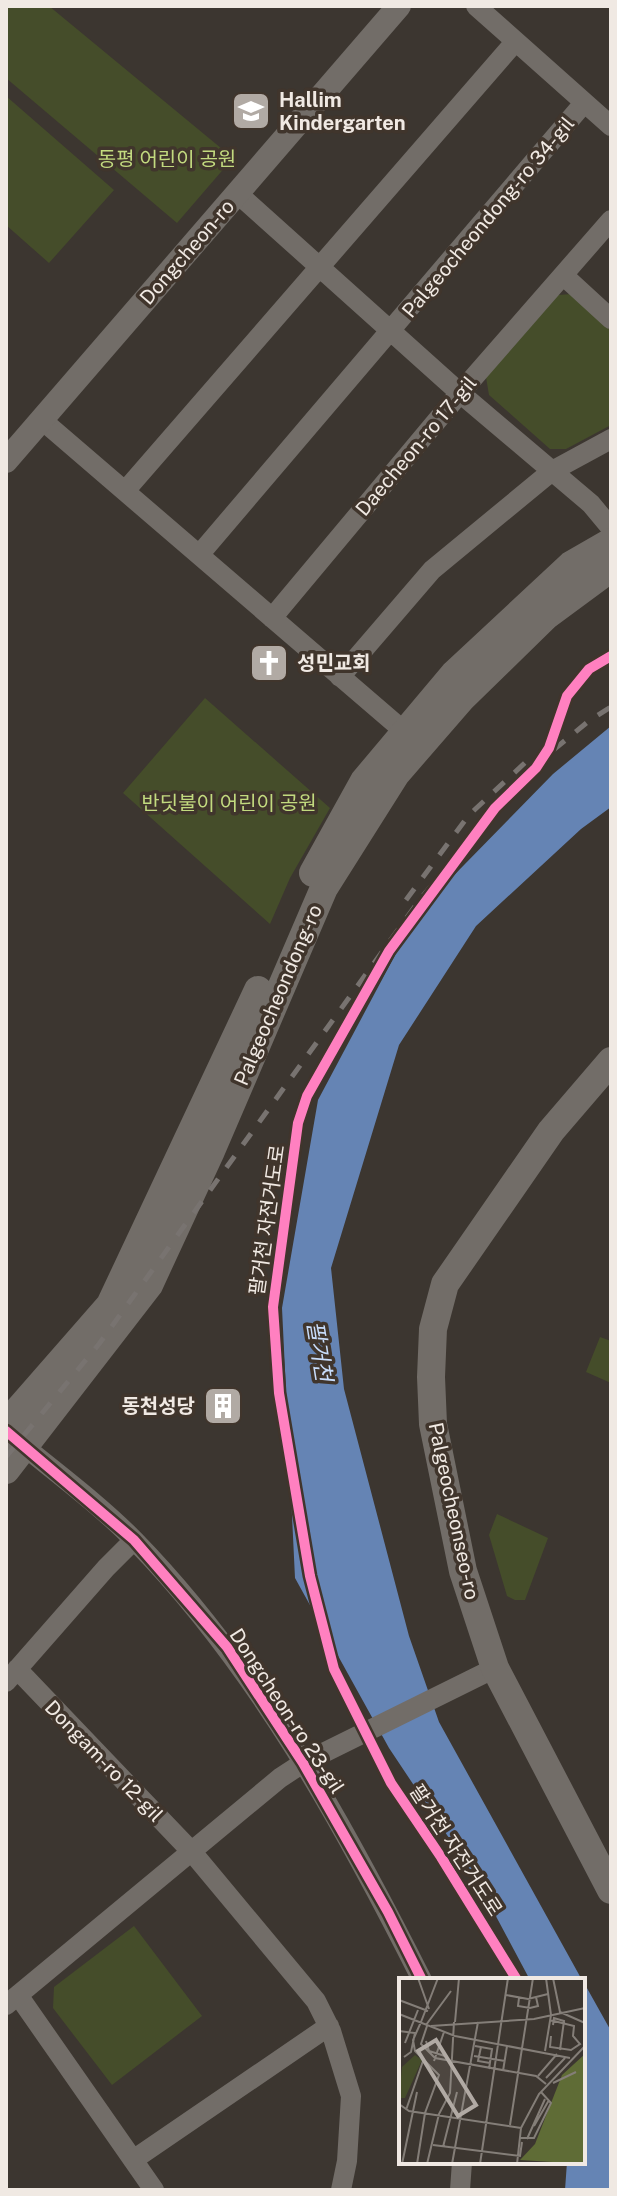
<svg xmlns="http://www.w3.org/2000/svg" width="617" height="2196" font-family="'Public Sans','Noto Sans KR',sans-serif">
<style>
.green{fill:#454d2a}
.water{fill:#6584b4}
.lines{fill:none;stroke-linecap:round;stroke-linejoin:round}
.minor{stroke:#726d68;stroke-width:20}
.tertiary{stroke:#726d68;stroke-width:24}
.secondary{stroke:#726d68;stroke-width:28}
.rail{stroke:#787370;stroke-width:5;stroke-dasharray:14 14;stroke-linecap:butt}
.cycleway-casing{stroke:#40352c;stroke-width:15}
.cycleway{stroke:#ff80c0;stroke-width:10}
.labels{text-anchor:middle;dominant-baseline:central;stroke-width:7;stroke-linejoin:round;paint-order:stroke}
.poi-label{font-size:20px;font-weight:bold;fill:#f0e9e3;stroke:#40352c;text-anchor:start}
.park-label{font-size:20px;fill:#c2da7f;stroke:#40352c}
.street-label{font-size:20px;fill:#f0e9e3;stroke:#40352c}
.water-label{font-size:22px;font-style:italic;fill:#c8ddfb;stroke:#40352c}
.inset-road{fill:none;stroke:#847e78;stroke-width:2}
.view{fill:#b1aaa4;fill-opacity:0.15;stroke:#b1aaa4;stroke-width:4}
.inset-edge{fill:none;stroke:#f0e9e3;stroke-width:4}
</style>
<rect width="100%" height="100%" fill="#3c3630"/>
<!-- green -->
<path class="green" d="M9 6H49L233 158 177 223 6 78V9Z
M6 96 114 190 49 263 6 225Z
M572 294 607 325 611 334V425L566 449H550L489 395 486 377 558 295Z
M205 698 330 808 290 878 270 924 123 793Z
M600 1337 611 1341V1383L586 1372Z
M497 1514 548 1538 525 1600H515L507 1596 489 1535Z
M134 1926 202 2016 112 2085 53 2008 54 1987Z"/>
<!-- water -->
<path class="water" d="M611 726V807L581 829 476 926 399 1045 331 1268 344 1389 409 1636 439 1722 582 1980H530L475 1877 389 1748 295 1578 282 1308 318 1100 418 912 553 774Z
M583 1981 611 2031V2190H565L567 2162H583Z"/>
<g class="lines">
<!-- minor -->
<path class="minor" d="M476 6 611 126
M237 193 460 393 591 504 611 528
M564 276 611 319
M42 420 405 732
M125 491 515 42
M199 555 584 103
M272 618 460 393 611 220
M340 677 432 570 552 471 611 439
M15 1439C54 1471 100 1505 135 1541 257 1666 344 1825 422 1980
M17 1669 192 1852 316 2001 331 2031 351 2096 347 2161 341 2190
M6 1682 106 1568 134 1540
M18 1995 154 2190
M6 2005 280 1778 303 1763 495 1668
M133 2160 329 2026
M460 2190 462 2162"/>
<!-- tertiary -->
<path class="tertiary" d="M6 461 399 6"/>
<!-- secondary -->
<path class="secondary" d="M313 873 364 781 454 674 571 565 611 542
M611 1061 551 1131 445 1284 433 1329 431 1377 433 1424 463 1571 495 1668 611 1890
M6 1424 110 1305 258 990
M6 1470 149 1285 211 1151 324 888 396 774 461 699 546 616 611 568"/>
<!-- rail -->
<path class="rail" d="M406 900 469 815 529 759
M6 1457 99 1344 421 898 535 765 590 720 611 707"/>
<!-- cycleway casing -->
<g class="cycleway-casing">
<path id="cycleway" d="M6 1431 134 1540 227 1647 303 1763 388 1912 422 1980
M517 1980 441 1857 391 1783 334 1669 310 1576 279 1393 273 1307 298 1123 307 1096 389 951 495 808 536 768 549 748 567 696 589 669 611 656"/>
</g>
<!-- cycleway -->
<use href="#cycleway" class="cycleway"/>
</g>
<!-- icons -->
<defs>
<g id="school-square" transform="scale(2)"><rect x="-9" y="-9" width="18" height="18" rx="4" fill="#b1aaa4" stroke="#40352c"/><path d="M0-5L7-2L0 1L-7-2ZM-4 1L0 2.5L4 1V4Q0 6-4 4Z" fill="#fff"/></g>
<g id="church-square" transform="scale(2)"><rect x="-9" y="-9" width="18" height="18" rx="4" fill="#b1aaa4" stroke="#40352c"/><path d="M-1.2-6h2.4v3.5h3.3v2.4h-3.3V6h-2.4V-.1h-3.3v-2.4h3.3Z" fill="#fff"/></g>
<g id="building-square" transform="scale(2)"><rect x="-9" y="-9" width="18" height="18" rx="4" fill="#b1aaa4" stroke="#40352c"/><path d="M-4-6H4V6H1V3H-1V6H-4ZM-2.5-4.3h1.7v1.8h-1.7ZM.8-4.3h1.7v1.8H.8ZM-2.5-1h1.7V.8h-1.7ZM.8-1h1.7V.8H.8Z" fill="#fff"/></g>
</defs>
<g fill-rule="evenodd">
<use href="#school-square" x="251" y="111"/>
<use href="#church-square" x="269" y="663"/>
<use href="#building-square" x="223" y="1406"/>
</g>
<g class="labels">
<!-- poi labels -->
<g class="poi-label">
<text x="279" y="100">Hallim<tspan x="279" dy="23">Kindergarten</tspan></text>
<text x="297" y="663">성민교회</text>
<text x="195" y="1406" text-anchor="end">동천성당</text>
</g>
<!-- park labels -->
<g class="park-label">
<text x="167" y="159">동평 어린이 공원</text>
<text x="229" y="803">반딧불이 어린이 공원</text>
</g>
<!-- street labels -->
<g class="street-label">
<text transform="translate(488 217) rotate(-50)">Palgeocheondong-ro 34-gil</text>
<text transform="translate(187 252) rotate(-49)">Dongcheon-ro</text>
<text transform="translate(416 446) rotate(-50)">Daecheon-ro 17-gil</text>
<text transform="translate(278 995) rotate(-67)">Palgeocheondong-ro</text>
<text transform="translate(267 1220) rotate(-82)">팔거천 자전거도로</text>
<text transform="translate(454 1511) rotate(78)">Palgeocheonseo-ro</text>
<text transform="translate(287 1711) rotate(57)">Dongcheon-ro 23-gil</text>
<text transform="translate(104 1761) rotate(46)">Dongam-ro 12-gil</text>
<text transform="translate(456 1850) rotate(57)">팔거천 자전거도로</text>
</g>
<!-- water labels -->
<g class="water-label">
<text transform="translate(320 1351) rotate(81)">팔거천</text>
</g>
</g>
<!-- overview -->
<g transform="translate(399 1978)">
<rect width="186" height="186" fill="#3c3630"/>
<path d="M16 77 23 82 6 120H0L3 89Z" fill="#454d2a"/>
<path d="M186 76V186L121 182 136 166 163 97Z" fill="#5f6c36"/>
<path class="inset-road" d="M19 0 30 31M154 0 161 34 186 45M107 17 129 21 149 16M120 20 119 28 131 30 139 28 137 19M0 22 29 33M0 36 56 58 171 80M151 42 175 48 174 58 181 66 172 72 151 69 152 58M22 44 39 0M56 44 60 0M27 47 52 13M154 47 155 40 165 43 161 72M28 48 22 66 36 80 137 98 147 106M32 48 135 41 186 30M0 51 1 24M0 53 16 55 12 74 5 79M27 63 30 73 46 78M6 65 19 32M76 68 93 71 90 91M82 69 79 83 91 85M146 73 152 37 147 0M75 78 106 83M35 83 45 54M104 93 108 68M139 98 158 76M147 100 166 80M154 105 177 94M0 126 10 133 122 150M7 132 24 83M111 147 134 0M135 148 150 122M121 160H135L152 125 142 114M128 161 146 121M34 167 121 178 123 164M44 169 58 114M3 186 18 114M18 186 26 135 40 97 16 73 14 62 22 44M28 186 40 136 51 115 55 44M53 186 79 44M81 186 109 0M118 186 122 150 140 116 186 68"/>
<path class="view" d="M37 62 77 127 59 138 19 73Z"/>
<rect width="186" height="186" class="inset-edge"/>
</g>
<!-- border -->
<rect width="617" height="2196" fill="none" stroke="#f0e9e3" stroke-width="16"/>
</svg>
